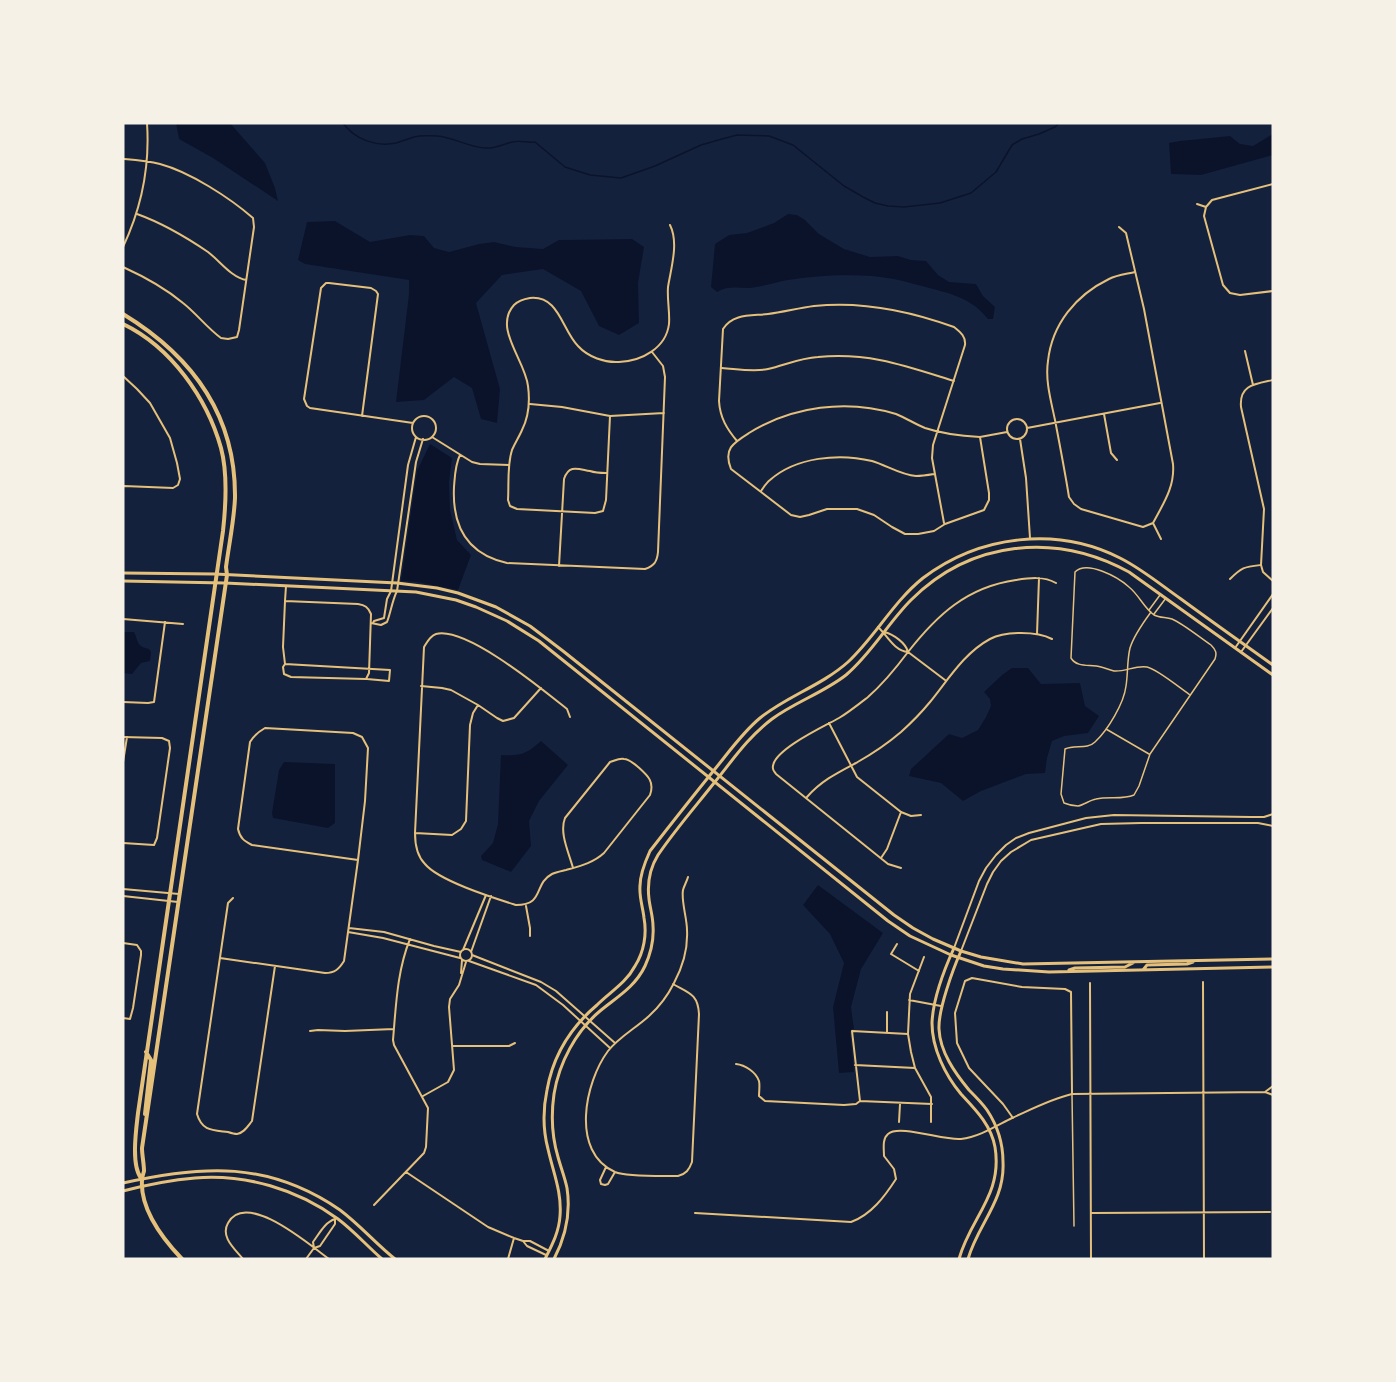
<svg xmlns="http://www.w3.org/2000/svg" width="1396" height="1382" font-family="Karla,sans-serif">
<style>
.water{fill:#0b132b}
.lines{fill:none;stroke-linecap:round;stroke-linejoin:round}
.stream{stroke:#0b132b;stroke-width:1.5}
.service{stroke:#e5c07b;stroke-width:1.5}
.minor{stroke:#e5c07b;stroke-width:2}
.tertiary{stroke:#e5c07b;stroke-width:3}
.secondary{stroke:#e5c07b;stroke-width:3}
.primary{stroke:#e5c07b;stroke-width:4}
</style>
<rect width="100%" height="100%" fill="#14213d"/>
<!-- water -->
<path class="water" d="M176 123H230L265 163 275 188 278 201 213 158 179 139Z
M1273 134V155L1201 175 1171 174 1169 143 1180 141 1230 136 1240 144 1253 146Z
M788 214 797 215 805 220 819 234 844 249 870 257 898 256 911 260 926 261 938 275 949 282 976 284 983 296 995 307 993 319H988C972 299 953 294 929 288 917 285 905 281 893 279 861 273 821 275 788 280 778 282 767 285 757 287 743 290 730 284 717 292L711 287 715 244 729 235 747 233 774 223Z
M335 221 370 242 410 235 424 236 434 248 449 252 479 244 494 242 516 247 543 249 559 240 632 239 644 247 638 283 639 323 619 335 599 326 581 291 543 269 502 275 476 303 500 389 497 423 481 419 472 388 454 377 424 400 396 402 409 294V280L305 264 298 260 307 222Z
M430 444 452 458 449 482 450 510 457 540 471 555 458 590 417 582 401 581 417 471Z
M123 632H134C139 642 136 646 149 649L151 652 150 661 141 663 132 674 123 673Z
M1012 668H1028L1041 684 1080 683 1085 706 1099 716 1088 733 1064 736 1052 741 1047 758 1045 773 1026 774 981 791 963 801 941 783 909 776 911 769 949 734 962 738 978 730 986 717 991 706 990 699 984 692 1002 675Z
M541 741 568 765 539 801 529 821 531 846 511 872 482 860 481 856 493 843 498 824 501 755C522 756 526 754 541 741Z
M284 762 335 764V823L328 828 273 818 272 813 279 770Z
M818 885 883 933 861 969 851 1007 854 1029H852L850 1032 854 1072 839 1073 833 1007 844 963 830 934 803 905Z"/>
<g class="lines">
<!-- stream -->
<path class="stream" d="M343 123C355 140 377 147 396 143 402 141 408 139 414 137 421 135 429 136 437 136 453 137 468 147 485 148 495 149 503 144 512 142 520 140 527 143 535 142L565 167 590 175 621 178 655 166 701 145 722 139 737 135 769 136 793 145 844 186 858 194 863 197 875 203 888 206 904 207 940 203 971 193 996 172 1012 145 1022 139 1039 134 1055 127 1059 123"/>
<!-- service -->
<path class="service" d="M1149 610 1160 595
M1151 612C1143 623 1134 635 1130 648 1127 660 1128 674 1126 686 1124 703 1108 730 1095 742 1087 750 1074 744 1065 749L1061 794 1064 803C1069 805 1073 806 1078 806 1084 805 1090 800 1096 799 1109 796 1122 800 1134 795L1139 786 1150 754 1215 659C1217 653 1216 650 1211 645 1202 639 1182 623 1172 619 1166 617 1160 618 1154 615 1144 608 1139 595 1129 587 1118 577 1087 560 1075 572L1071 658C1077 668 1090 664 1101 667 1105 668 1110 670 1114 671 1125 672 1136 665 1147 667 1157 669 1180 688 1190 695
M1154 614 1166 598
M1106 729 1149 754
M1072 1095 1074 1226"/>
<!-- minor -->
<path class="minor" d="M123 159C135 160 148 161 160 164 190 172 230 198 253 218L254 227 239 330 237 337 228 339 221 338C207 328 197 314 183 303 165 288 145 277 123 267
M1273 184 1212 200 1206 207 1204 216 1223 285 1230 293 1240 295 1273 291
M1197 204 1206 207
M137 214C162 223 186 237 208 252 220 261 231 277 246 280
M1119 227 1126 233 1144 309 1173 464C1175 487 1163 504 1153 523L1143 527 1081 509 1074 504 1069 497C1065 472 1060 446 1055 420 1051 401 1045 380 1048 361 1052 324 1076 295 1109 279 1117 275 1127 274 1135 272
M123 247C142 207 150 167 147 123
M1245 351 1253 385
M722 368C737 369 754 372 768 369 785 365 800 358 818 357 869 352 906 366 954 381
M123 376 137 389 150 403 170 438 177 463 180 479 178 485 173 488 124 486
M1273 380C1255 384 1239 385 1241 407L1264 509 1261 565 1263 572 1273 581
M530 404 562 407 610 416 664 413
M1104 414 1111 453 1117 460
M362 416 378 294 376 291 371 288 329 283H326L321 288 304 399 307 406 310 408 413 423
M610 416 606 500 603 511 595 513 517 509 510 506 508 500C509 484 507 465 512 450 515 443 519 437 522 430 529 416 530 401 528 386 525 360 493 328 514 305 518 301 524 299 530 298 559 295 562 330 578 346 588 357 605 363 619 362 642 361 666 348 669 324 670 312 667 300 668 287 671 268 679 243 670 225
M412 428a12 12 0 1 1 24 0a12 12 0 1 1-24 0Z
M1007 429a10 10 0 1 1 20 0a10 10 0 1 1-20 0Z
M1027 428 1160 403
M432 437 472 462 480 464 509 465
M980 437C961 436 943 434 925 428 915 424 906 418 896 414 847 399 792 406 749 433 733 443 723 449 731 469L791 515 800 517 809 515 827 509H857L874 515 892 527 905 534H918L934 531 945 524 984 510 989 500V493L980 437 1007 432
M1020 439 1026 478 1030 538
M737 441C727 429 720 418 719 401L723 329C733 313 752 316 768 314 783 312 799 308 814 306 860 301 910 311 954 327 960 332 966 336 965 345L933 445 932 458 944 523
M460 455C455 465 455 475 454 487 452 526 467 554 507 563L645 569C654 566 657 562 658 552L665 377 663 366 652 352
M123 479V507
M761 491C764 487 766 483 770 480 796 457 839 453 872 461 886 465 901 475 916 476 922 476 928 475 934 474
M1153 523 1161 539
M559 566 564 479C569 464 578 469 590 471 596 473 601 473 606 473
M1230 579C1242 567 1244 567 1261 565
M285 601 358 604C365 605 368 607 371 614L369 673 366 679 291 677 284 674 283 667 285 664 283 647Z
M285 601 286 586
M123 619 183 624
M371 623 381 625 387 622C391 612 392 601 397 591L416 462 423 439
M373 623 374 621 384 618 387 599 391 591 408 465 416 437
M878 627C887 635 894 651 908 652L945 680
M884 632C893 634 906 643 908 652
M1037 634 1039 578
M1235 648 1273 594
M1241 652 1273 608
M285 664 390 670 389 681 367 679
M421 686 442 688 451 690 478 705 497 718 503 721 514 718 541 688
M123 702 148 703 154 702 165 622
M570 717 567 709C543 690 466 626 436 634 430 636 427 642 424 647L415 833C415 844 417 856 425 864 439 881 494 898 516 905 545 905 533 884 552 874 556 872 562 871 566 870 580 866 593 863 604 853L650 795C655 781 647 775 637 766 633 763 629 759 624 759 619 758 614 761 610 762L565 818C559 833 569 853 573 868
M829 723 857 777 901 812 911 816 921 815
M123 737 162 738 169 741 170 748 157 838 154 845 123 843
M123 762 127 737
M807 797C821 781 837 773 856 763 872 754 887 744 901 732 911 723 921 713 930 702 948 680 964 653 990 639 1005 631 1037 631 1052 639
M415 833 452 835 461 829 466 821 470 725 473 713 478 705
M881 858 887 849 901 812
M901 868 888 864 776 774C774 771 772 770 773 766 775 749 825 726 839 718 849 712 859 704 868 697 884 683 896 668 908 652 937 615 967 587 1016 580 1029 578 1044 576 1056 583
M123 889 179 894
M123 896 178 902
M233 898 228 903 197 1114C202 1131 212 1130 228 1132 231 1133 234 1134 237 1134 244 1133 248 1126 252 1121L275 966
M526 906 530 928V936
M349 928 384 932 434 946 461 952
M348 932 383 938 460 958
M123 943 137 945 141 951V955L133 1008 130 1019 123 1018
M897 944 891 954 919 971
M954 948 979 881 986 868 996 855 1006 845 1016 838 1029 833 1086 818 1114 815 1251 817H1264L1273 814
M460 955a6 6 0 1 1 12 0a6 6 0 1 1-12 0Z
M463 950 486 895
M961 951 987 884 993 872 1001 861 1011 852 1031 840 1101 824 1141 823H1258L1273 826
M471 952 491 896
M472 955 541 982 556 991 615 1043
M924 957 910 994 908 1034 911 1052 915 1068 931 1097V1122
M220 958 325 973C335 973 339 969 344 961L358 860 365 801 368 748 362 737 353 733 265 728C258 732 254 735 250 742L238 829C240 838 244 841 252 845L358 860
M469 961 536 985 563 1005 610 1048
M461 973 462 960
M1203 982 1204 1259
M1090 983 1091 1259
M673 984C689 993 698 994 699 1014L692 1162C689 1170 686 1174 678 1176 663 1176 627 1177 615 1172 570 1152 585 1082 608 1051 619 1037 636 1028 649 1016 659 1007 668 995 674 983 682 968 688 948 687 930 687 918 681 901 683 890 684 886 687 881 688 877
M909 1000 941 1006
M310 1031 318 1030 345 1031 394 1029
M887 1033V1012
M908 1034 852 1031 860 1101 932 1104
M453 1046H509L515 1043
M736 1064C745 1065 756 1072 759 1081 760 1085 759 1092 759 1096L765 1101 844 1105 856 1104 860 1101
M855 1065 915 1068
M1273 1086 1265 1092 1273 1095
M423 1096 448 1082 454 1070 449 1007 450 999 459 985 466 962
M1013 1118 1003 1104 969 1068 957 1043 955 1013 965 981 972 978 1022 987 1065 989 1071 992 1072 1093
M899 1122 900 1104
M606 1167 600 1180 601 1184 605 1185 608 1184 615 1172
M406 1172 488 1227 514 1238 523 1241H530L549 1251
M374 1205 424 1153 426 1147 428 1108 394 1045 393 1040C396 1006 397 971 410 939
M695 1213 851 1222C871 1215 885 1196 896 1179L894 1169 884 1156C884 1149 882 1139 888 1134 899 1124 945 1141 961 1139 979 1137 996 1126 1012 1118 1032 1109 1051 1099 1072 1094L1265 1092
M1092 1213 1270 1212
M523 1241 527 1246 546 1255
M243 1259C235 1249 220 1237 228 1223 246 1189 312 1247 329 1259
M306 1259 314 1248 320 1246 335 1224V1219C325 1222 319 1234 313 1242L314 1248
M508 1259 514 1238"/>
<!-- tertiary -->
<path class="tertiary" d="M954 948C944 970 933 997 932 1023 932 1048 945 1075 961 1094 976 1110 991 1125 995 1147 1003 1195 970 1218 959 1259
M961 951C953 969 938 1010 939 1029 940 1052 955 1073 969 1090 975 1096 982 1103 987 1110 997 1125 1003 1144 1003 1162 1005 1201 978 1224 968 1259
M123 1183C203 1165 269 1161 340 1210 360 1225 376 1244 395 1259
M123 1191C146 1185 171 1180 195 1178 246 1174 297 1189 338 1219 354 1231 367 1246 382 1259
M545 1259C552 1245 559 1232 560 1216 562 1192 553 1172 548 1149 543 1130 543 1109 547 1090 553 1056 571 1027 597 1005 610 992 626 983 635 966 644 952 647 934 644 918 643 908 639 897 640 886 640 874 645 862 650 851 671 824 693 796 715 769 729 752 742 733 760 718 787 696 821 686 848 662 875 637 893 602 923 578 980 535 1057 526 1120 558 1142 569 1161 585 1181 599 1211 621 1242 643 1273 665
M554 1259C566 1236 571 1214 567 1188 565 1178 561 1168 558 1157 552 1137 551 1115 554 1094 559 1063 576 1031 600 1011 617 997 635 987 645 966 651 953 654 940 653 926 653 917 650 908 649 899 647 883 650 868 658 855 675 830 695 807 714 783 732 761 748 737 772 719 795 702 823 693 846 675 872 653 888 623 911 600 971 540 1056 532 1129 572L1273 675"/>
<!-- secondary -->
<path class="secondary" d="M123 573 215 574 397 583 437 588 458 593 496 607 530 626 563 651 894 915 913 928 933 939 961 951 981 957 1023 964 1273 959
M123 581 225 583 416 592 456 600 476 607 507 621 539 641 888 921 910 936 951 955 984 966 1003 969 1049 972 1273 967
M1069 970 1075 968 1125 967 1133 963
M1143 970 1147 965 1187 964 1193 962"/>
<!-- primary -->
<path class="primary" d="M123 314C192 356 236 414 235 498 234 521 229 544 226 567L227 575 142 1148C142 1155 144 1164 144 1171 143 1175 142 1177 142 1180 140 1209 164 1240 182 1259
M123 324C171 347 207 398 221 448 228 474 226 504 223 531L138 1113C136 1130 131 1165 141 1178
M145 1114 151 1060 146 1052"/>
</g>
<!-- border -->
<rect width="1396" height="1382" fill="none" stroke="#f6f1e7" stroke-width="249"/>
</svg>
